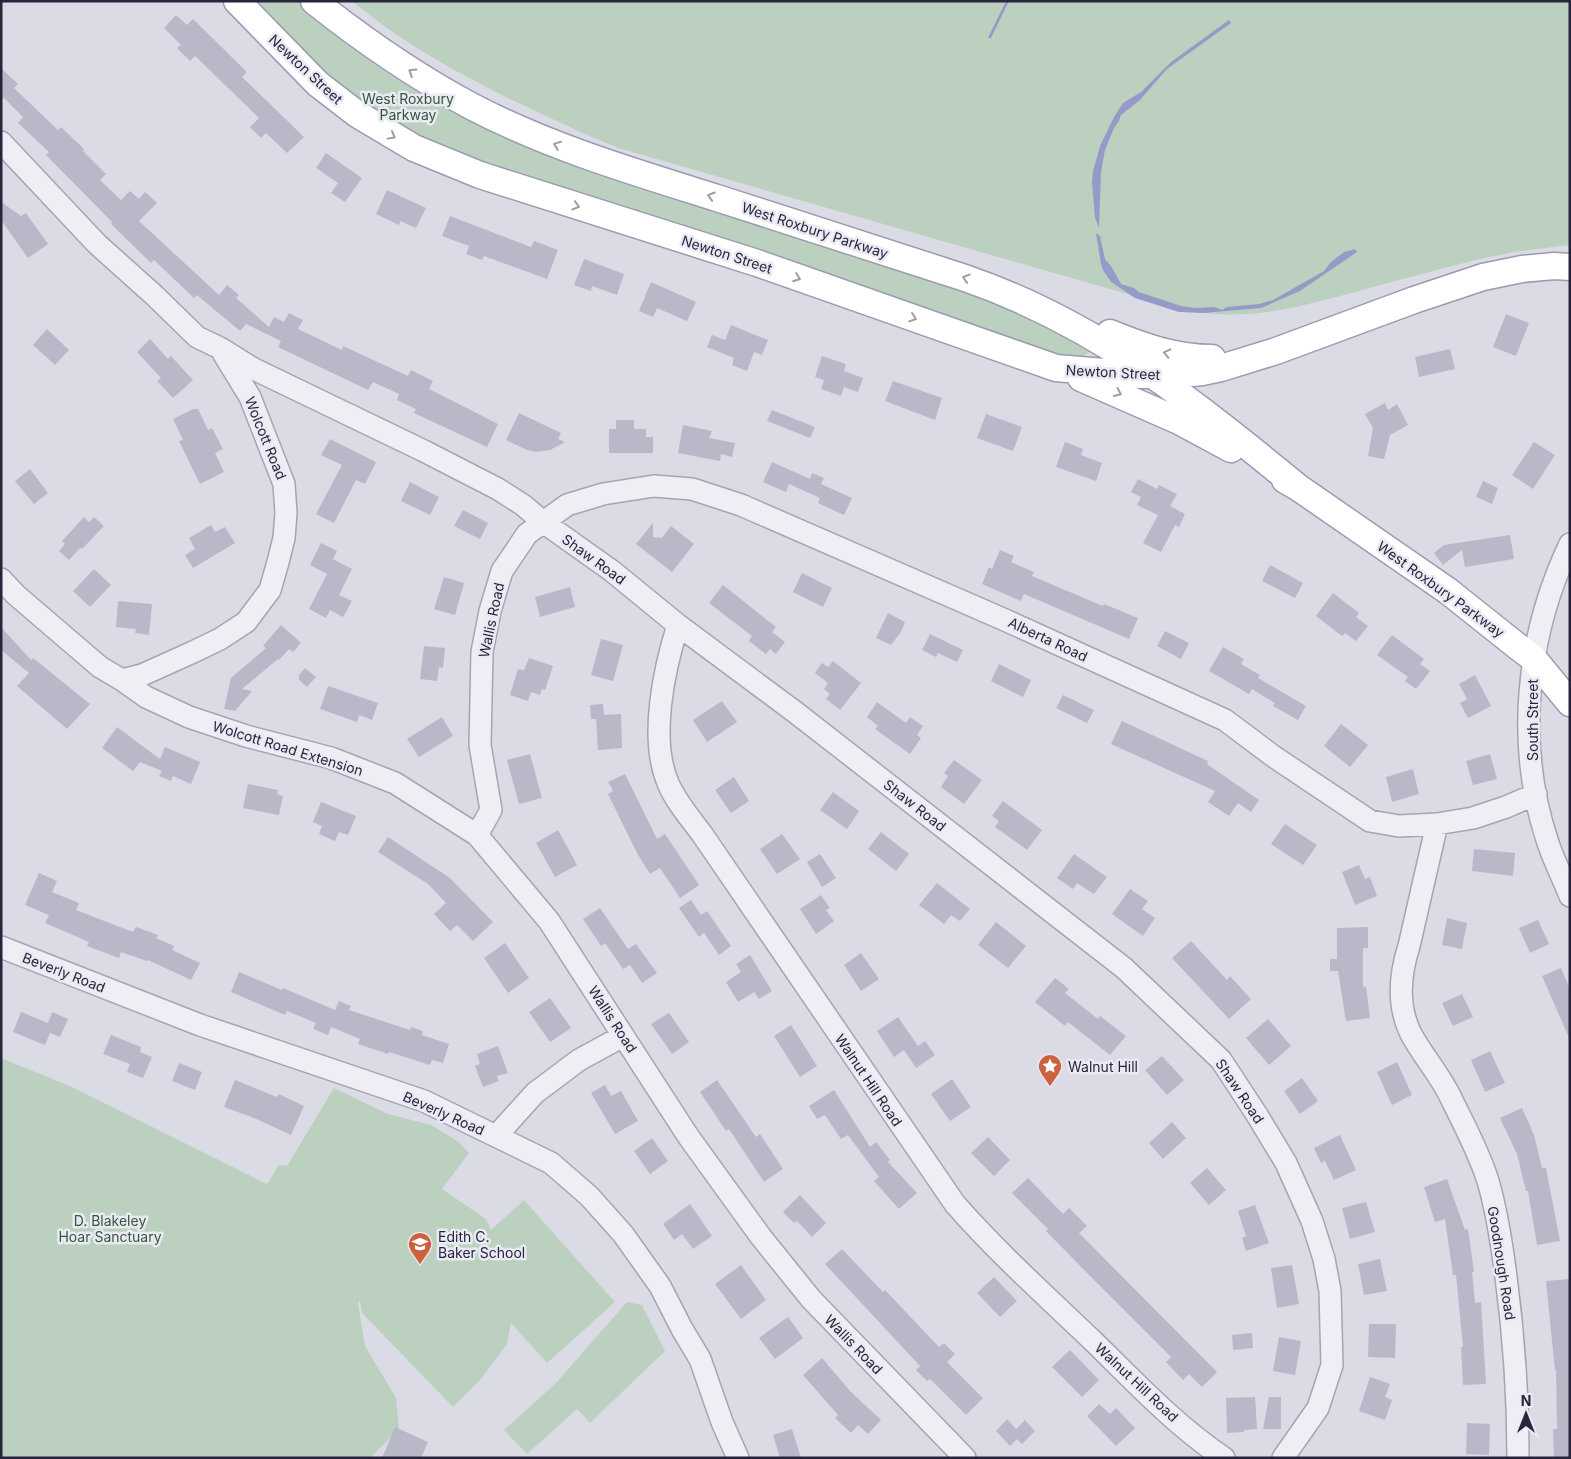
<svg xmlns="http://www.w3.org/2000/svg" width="1571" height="1459" font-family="Inter,sans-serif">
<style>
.green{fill:#bcd0bf}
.water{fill:#959ac7}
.building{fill:#b9b8c8}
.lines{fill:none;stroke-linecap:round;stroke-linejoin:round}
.minor-casing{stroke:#a5a4b3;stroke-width:24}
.major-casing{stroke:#9a9bb1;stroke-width:29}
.minor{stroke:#eeeef4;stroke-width:21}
.major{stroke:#fff;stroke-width:26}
.oneway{stroke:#9d9da7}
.labels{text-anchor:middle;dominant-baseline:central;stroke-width:5;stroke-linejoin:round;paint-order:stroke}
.street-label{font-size:14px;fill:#26253c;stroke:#eaeaf4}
.park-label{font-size:14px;fill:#33573a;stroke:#eaeaf4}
.poi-label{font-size:14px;fill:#26253c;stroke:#eaeaf4;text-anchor:start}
</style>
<rect width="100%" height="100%" fill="#dbdbe6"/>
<!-- green -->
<path class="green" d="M248 1H298L340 36 385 67 997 299 1090 348C1087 365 1059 354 1047 351L519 180 428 142 363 103 333 81Z
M352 1H1570V245L1515 252 1484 258C1444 268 1405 278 1366 289 1302 306 1250 323 1183 310L618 148C583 134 549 117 514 101 454 71 404 44 352 1Z
M1 1058 72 1087 267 1184 279 1165 287 1166 334 1088 388 1114 431 1125 459 1142 469 1153 442 1189 486 1219 491 1230 524 1200 615 1302 547 1363 511 1323 507 1344 480 1380 453 1407 362 1313 360 1300 358 1303 365 1346 396 1398 399 1429 370 1458H1Z
M627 1302 642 1305 665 1351 590 1423 577 1409 527 1454 504 1430 555 1384Z"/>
<!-- water -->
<path class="water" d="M1006 1H1009L991 38H988Z
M1229 20 1231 23 1167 69 1140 100 1121 115 1119 121 1114 128 1105 150 1101 172 1099 228 1095 218 1092 183 1093 171 1100 146 1114 117 1123 103 1141 92 1171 62Z
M1096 233 1100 236 1105 259 1111 266 1121 284 1134 288 1139 292 1181 306 1195 308 1214 307 1222 310 1227 307 1259 304 1273 300 1324 271 1330 263 1344 252 1355 249 1357 252 1300 291 1261 308 1203 313 1179 312 1135 298 1111 282 1103 270 1101 264Z"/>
<!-- building -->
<path class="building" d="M176 15 187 25 193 19 247 72 242 77 304 137 287 153 266 133 261 138 250 127 259 118 195 56 190 61 177 48 181 45 164 28Z
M1 68 18 84 14 88 58 130 61 127 84 149 83 151 106 174 100 180 121 200 130 191 139 199 145 192 157 203 139 221 219 295 227 285 239 295 236 298 269 327 274 317 284 322 289 313 303 320 298 329 342 350 343 346 408 376 411 370 433 381 429 389 498 424 487 447 414 413 416 409 397 400 399 394 373 382 368 390 278 347 281 341 246 324 240 331 197 295 194 298 154 260 151 263 111 224 112 222 46 155 49 152 18 123 23 117 4 98 1 101Z
M326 153 362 178 345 202 331 193 338 183 316 168Z
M387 190 426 208 416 228 400 221 399 225 376 214Z
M1 202 21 216 26 213 48 244 28 258 1 220Z
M450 216 531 247 534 241 558 250 547 279 484 256 482 260 466 254 469 246 442 236Z
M584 259 624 274 617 295 592 286 591 291 574 285Z
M651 282 696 302 687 321 657 308 653 317 639 311Z
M1506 314 1529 323 1516 356 1493 347Z
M731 325 768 340 762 355 754 352 747 371 732 365 734 358 707 347 712 335 725 340Z
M47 329 69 350 55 365 33 345Z
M150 339 168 359 171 356 193 380 173 398 157 381 161 378 137 352Z
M1450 349 1455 369 1419 377 1415 357Z
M822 356 846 364 844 371 863 378 858 392 844 387 841 396 821 389 824 380 815 377Z
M893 381 942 398 935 420 885 401Z
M1385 403 1388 410 1397 404 1408 425 1390 435 1384 459 1368 456 1373 428 1365 414Z
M193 409H198L208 430 212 428 223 449 215 453 224 472 200 484 179 441 183 440 173 419Z
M772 410 815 427 810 438 767 421Z
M519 413 561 433 558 439 565 442 550 450 536 452 527 450 506 440Z
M986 414 1022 427 1013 451 977 438Z
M616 420H634V429H646V437H653V453H609V429H616Z
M683 425 712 431 709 438 735 443 732 457 721 454 720 461 678 453Z
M330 439 376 462 365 484 356 480 334 523 316 514 342 465 321 455Z
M1065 442 1083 449 1081 455 1102 463 1096 481 1056 467Z
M1534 442 1555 455 1533 489 1512 475Z
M772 462 810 479 812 473 824 478 821 484 852 498 844 515 818 503 820 498 789 484 786 492 763 482Z
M30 469 48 493 34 504 15 481Z
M1138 479 1157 489 1159 485 1177 494 1170 506 1185 514 1179 527 1175 525 1161 552 1143 543 1158 515 1137 505 1141 497 1131 492Z
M1483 481 1498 488 1492 504 1476 497Z
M410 482 439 497 430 515 401 501Z
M463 510 488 523 480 539 454 526Z
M84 517 89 522 94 517 104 526 82 549 80 548 69 560 59 551 65 544 62 541Z
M653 523V537L662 538 671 526 694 544 672 572 636 544Z
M211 525 215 532 225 527 235 543 193 568 185 555 195 549 189 538Z
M1510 535 1514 559 1465 567 1462 550 1443 565 1434 553 1444 545Z
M321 543 337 551 333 559 352 569 339 595 352 601 343 617 330 610 326 618 309 609 327 574 310 565Z
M1000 550 1014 556 1011 562 1034 572 1032 576 1103 606 1104 604 1138 618 1129 639 1024 594 1021 601 982 584 989 567 992 569Z
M1270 565 1303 583 1295 598 1262 581Z
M94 569 111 585 90 607 73 591Z
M802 573 832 588 823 607 793 592Z
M444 577 464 583 455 615 434 609Z
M723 585 776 627 772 632 785 642 776 654 770 649 766 654 749 641 752 636 709 603Z
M570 587 575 607 540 617 535 597Z
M1333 593 1359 613 1356 617 1368 626 1356 641 1345 633 1342 636 1316 616Z
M118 601 152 604 149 635 135 633 136 629 116 627Z
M888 613 905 622 901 632 891 645 876 638Z
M281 625 301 643 293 652 289 649 279 660 278 659 242 689 252 691 235 711 224 709 231 678 266 648 263 646Z
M1 627 31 660 33 658 90 704 67 729 17 686 29 673 1 650Z
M1165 631 1189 643 1181 659 1157 646Z
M930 634 963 650 957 662 938 653 936 657 922 650Z
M1392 635 1424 659 1420 664 1430 671 1416 689 1405 681 1408 677 1377 655Z
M601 639 623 645 613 681 591 675Z
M424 646 445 648 443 668 439 667 437 681 420 679Z
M1223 647 1244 659 1241 664 1260 675 1258 678 1306 706 1298 720 1273 706 1275 703 1252 689 1249 694 1209 671Z
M529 658 553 666 545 690 542 689 540 695 531 692 528 701 510 695 518 669 524 670Z
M833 661 861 683 840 710 826 699 830 694 824 689 828 683 815 673 822 663 828 667Z
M999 664 1031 680 1023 697 991 681Z
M305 668 316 677 307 687 299 680V675Z
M1475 675 1491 706 1468 718 1460 703 1467 699 1459 684Z
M328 686 378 703 372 720 359 715 357 722 320 709Z
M1063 695 1094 710 1087 723 1056 708Z
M722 701 737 722 707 742 693 720Z
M877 702 906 723 910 717 923 726 917 735 921 738 910 754 875 729 878 726 867 717Z
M603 704 604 715 621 714 622 748 598 750 596 719H591L590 705Z
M442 717 453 736 419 757 407 739Z
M1122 721 1208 761 1207 764 1259 800 1251 812 1238 803 1229 816 1208 802 1215 791 1111 744Z
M1341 724 1368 745 1350 767 1324 746Z
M117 727 160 759 165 747 200 762 191 784 173 776 171 781 159 776 162 771 140 762 133 771 102 748Z
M530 754 542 798 519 804 507 760Z
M1490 754 1497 779 1473 785 1466 761Z
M954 760 982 780 964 804 941 787 948 776 944 773Z
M1413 769 1419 794 1392 802 1386 777Z
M625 774 657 839 665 834 699 885 680 898 660 868 650 874 637 853 608 794 613 791 608 782Z
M734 777 749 801 731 813 715 790Z
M248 784 278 790 277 794 283 796 279 815 243 808Z
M833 792 859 811 847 829 820 810Z
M1003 801 1042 830 1027 850 995 827 999 821 992 816Z
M321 802 356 816 348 835 339 832 335 841 319 834 322 826 313 822Z
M1285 824 1317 845 1303 865 1271 844Z
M558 830 577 865 555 877 536 843Z
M881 832 909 854 896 871 868 849Z
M782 834 800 859 777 874 760 849Z
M388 837 450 878 493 922 473 941 457 925 450 931 434 914 446 903 428 884 378 852Z
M1474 849 1515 853 1513 876 1472 871Z
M820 854 836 878 822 887 807 862Z
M1074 854 1107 877 1094 894 1077 883 1073 889 1057 878Z
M1359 865 1365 879 1370 877 1377 896 1355 905 1342 872Z
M39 873 57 881 52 892 79 903 76 910 133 932 136 927 158 935 156 938 174 946 172 950 200 963 191 980 148 960 147 961 121 952 119 958 87 946 89 942 45 923 49 915 25 905Z
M937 883 970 909 960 921 951 915 944 924 919 905Z
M1130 889 1148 901 1142 909 1155 918 1143 936 1112 914Z
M821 895 830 908 826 910 834 921 816 934 800 909Z
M691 900 701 915 707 911 731 946 719 955 704 933 699 937 679 908Z
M600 908 628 949 636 944 657 973 642 983 630 965 623 969 605 943 601 946 583 919Z
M1447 918 1467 923 1462 949 1442 945Z
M1538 920 1549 944 1530 953 1519 928Z
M996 922 1026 946 1008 968 978 945Z
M1368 927V948H1363V987L1366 986 1370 1018 1346 1021 1338 971H1330V959H1337V928Z
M1191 941 1227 980 1230 976 1251 999 1229 1019 1172 958Z
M505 943 529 978 508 993 484 958Z
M861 953 879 979 861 991 844 965Z
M750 955 772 991 759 999 754 992 738 1002 726 982 741 972 736 964Z
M1561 968 1570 989V1040L1542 976Z
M239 972 282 990 283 988 335 1010 339 1001 351 1006 349 1010 410 1030 411 1027 423 1031 422 1035 449 1044 443 1063 432 1060 430 1065 389 1052 388 1054 358 1044 360 1039 331 1027 328 1035 313 1029 316 1023 287 1011 285 1015 231 992Z
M1055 978 1069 989 1065 993 1098 1019 1100 1016 1126 1036 1110 1055 1068 1022 1065 1026 1035 1002Z
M1462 994 1473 1017 1453 1026 1442 1003Z
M550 998 571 1028 550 1042 529 1012Z
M21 1012 48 1023 52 1012 68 1019 60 1037 50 1033 45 1045 13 1032Z
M669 1013 689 1042 672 1054 651 1024Z
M898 1017 918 1046 925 1041 935 1055 916 1068 904 1050 894 1057 877 1031Z
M1268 1019 1291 1046 1269 1065 1246 1038Z
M791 1025 817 1066 800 1077 774 1036Z
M111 1035 141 1047 140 1052 152 1057 143 1078 127 1072 130 1064 103 1054Z
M498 1046 508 1073 497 1076 499 1081 483 1087 475 1066 480 1064 477 1054Z
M1490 1051 1505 1083 1485 1092 1471 1060Z
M1162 1056 1184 1080 1167 1095 1145 1070Z
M1397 1062 1412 1095 1392 1105 1377 1072Z
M179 1063 202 1072 195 1090 172 1081Z
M1302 1078 1318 1101 1300 1114 1284 1091Z
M952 1079 971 1107 950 1121 931 1094Z
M235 1080 277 1097 279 1094 304 1106 291 1135 254 1118 224 1107Z
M717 1080 756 1137 760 1134 783 1169 764 1182 729 1129 726 1131 700 1092Z
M605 1085 611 1096 621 1091 638 1121 615 1134 591 1093Z
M834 1090 870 1147 876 1142 890 1160 888 1162 917 1193 899 1209 874 1181 879 1177 848 1135 841 1139 825 1115 817 1119 809 1106Z
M1522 1108 1534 1135 1542 1168H1546L1560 1241 1537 1245 1528 1191H1526L1517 1154 1500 1118Z
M1172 1122 1186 1138 1163 1159 1149 1143Z
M1340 1135 1356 1170 1334 1180 1325 1161 1321 1163 1314 1148Z
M988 1137 1010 1160 994 1176 971 1153Z
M652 1138 668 1161 650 1174 634 1151Z
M1207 1168 1226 1190 1209 1205 1190 1183Z
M1028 1178 1063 1214 1069 1208 1087 1226 1079 1233 1217 1372 1202 1387 1189 1374 1183 1380 1166 1362 1171 1357 1093 1279 1046 1231 1048 1229 1012 1193Z
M1447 1179 1465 1230 1468 1229 1474 1272H1472L1475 1303 1481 1302 1486 1384 1463 1385 1461 1347H1463L1456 1275H1453L1445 1219 1435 1222 1424 1187Z
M800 1195 826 1223 812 1237 797 1221 794 1223 783 1212Z
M1366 1202 1375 1232 1350 1239 1342 1208Z
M690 1204 712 1236 693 1249 682 1234 674 1240 663 1224Z
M1255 1205 1269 1243 1246 1251 1242 1238 1246 1236 1238 1211Z
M842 1249 883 1292 885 1290 939 1347 944 1343 955 1354 947 1362 983 1398 966 1415 930 1379 927 1381 916 1370 920 1366 825 1264Z
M1380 1259 1387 1291 1364 1295 1358 1264Z
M741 1265 766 1300 741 1319 715 1284Z
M1292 1265 1299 1304 1277 1308 1271 1268Z
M994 1277 1017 1301 1000 1317 977 1293Z
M1570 1279V1457H1554L1553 1429H1557L1556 1370H1555L1546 1281Z
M788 1317 803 1338 775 1359 759 1338Z
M1369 1324H1396L1395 1358 1368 1357Z
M1252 1333 1253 1348 1233 1350 1232 1335Z
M1279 1337 1301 1341 1295 1375 1273 1371Z
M1070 1350 1099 1380 1082 1397 1052 1367Z
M822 1358 851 1392 881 1420 868 1434 858 1425 851 1433 835 1418 838 1415 803 1375Z
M1370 1377 1390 1384 1385 1397 1392 1400 1385 1420 1359 1411Z
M1255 1397 1257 1429 1244 1430V1432L1227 1433 1226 1398Z
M1269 1397H1281V1429H1263Z
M1099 1404 1110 1414 1116 1408 1135 1428 1116 1446 1087 1416Z
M1007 1419 1016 1429 1025 1420 1035 1431 1022 1444 1017 1439 1010 1446 996 1431Z
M1467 1423 1490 1424 1489 1455 1466 1454Z
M395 1427 428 1442 421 1458H382Z
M792 1429 801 1458H780L773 1435Z"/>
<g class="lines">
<!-- minor casing -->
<g class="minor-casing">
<path id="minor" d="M1 142 97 244 155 296 197 337 220 348 250 397 284 484 286 513 284 538 278 562 270 590 246 622 220 639 193 652 142 675 122 680 100 667 16 595 1 579
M220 348 254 369 424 451 498 489 523 505 543 522 612 571 678 625 795 712 1124 968 1221 1060 1257 1115 1286 1163 1312 1221 1324 1259 1330 1291 1332 1365 1318 1408 1283 1458
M1570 544C1526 636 1515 745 1548 843 1554 861 1563 878 1570 896
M678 625C664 669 649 739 668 783 676 802 690 818 702 834L955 1204C998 1253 1046 1296 1093 1341 1135 1382 1175 1425 1224 1458
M122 680 146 697 189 717 246 736 331 758 395 783 477 835
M1437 824 1409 946C1400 974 1397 1006 1411 1034 1423 1056 1440 1075 1451 1098 1464 1125 1479 1152 1488 1181 1497 1212 1502 1245 1506 1277 1514 1337 1518 1397 1518 1458
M1 947 200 1025 424 1101 551 1163 589 1196 623 1234 660 1286 682 1329 700 1359 722 1422 738 1458
M496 1136 535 1093 579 1060 623 1036
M965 1458 811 1299 761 1237 688 1136 549 921 477 835 491 810 480 745 482 652 490 611 502 571 527 534 567 505 603 494 654 486 692 489 741 505 1005 620 1225 720 1273 756 1370 821 1399 826 1437 824 1473 818 1506 807 1536 794"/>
</g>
<!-- major casing -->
<g class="major-casing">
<path id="major" d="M237 1 318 84 357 114 414 148 480 175 757 263 1056 368 1141 375H1173L1202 372 1221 368 1276 351 1414 300 1483 277 1522 269 1554 266 1570 267
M314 1C363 40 415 76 471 106 549 147 634 172 717 198 800 225 883 251 965 278 1096 323 1194 402 1299 488
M1110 333C1144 347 1176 358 1212 358
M1081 378 1179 421 1231 449
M1285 480 1299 488 1448 591 1517 646 1533 658 1570 703"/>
</g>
<!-- minor -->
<use href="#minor" class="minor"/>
<!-- major -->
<use href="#major" class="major"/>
</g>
<!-- one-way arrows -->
<defs><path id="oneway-chevron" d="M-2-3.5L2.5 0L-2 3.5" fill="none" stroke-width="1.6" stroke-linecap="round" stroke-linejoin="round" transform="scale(1.25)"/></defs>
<g class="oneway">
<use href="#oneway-chevron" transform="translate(412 72) rotate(-148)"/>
<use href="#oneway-chevron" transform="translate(392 136) rotate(29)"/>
<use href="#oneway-chevron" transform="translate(557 145) rotate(-159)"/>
<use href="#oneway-chevron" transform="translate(711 196) rotate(-163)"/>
<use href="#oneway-chevron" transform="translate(576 206) rotate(17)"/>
<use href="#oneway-chevron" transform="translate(797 278) rotate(20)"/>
<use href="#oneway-chevron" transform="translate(966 278) rotate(-162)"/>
<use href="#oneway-chevron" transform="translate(913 318) rotate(19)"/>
<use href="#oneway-chevron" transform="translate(1167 353) rotate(-167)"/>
<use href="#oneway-chevron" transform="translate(1118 393) rotate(24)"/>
</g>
<!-- icons -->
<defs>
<g id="sight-pin" transform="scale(1.25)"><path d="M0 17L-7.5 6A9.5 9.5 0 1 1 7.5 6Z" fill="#ce613d" stroke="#eaeaf4"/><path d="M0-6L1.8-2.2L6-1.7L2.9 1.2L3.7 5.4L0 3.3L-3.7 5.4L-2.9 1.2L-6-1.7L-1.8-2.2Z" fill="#fff"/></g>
<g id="school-pin" transform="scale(1.25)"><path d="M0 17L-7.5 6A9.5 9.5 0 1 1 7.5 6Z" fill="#ce613d" stroke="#eaeaf4"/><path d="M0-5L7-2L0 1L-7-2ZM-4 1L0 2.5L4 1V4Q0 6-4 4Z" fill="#fff"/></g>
</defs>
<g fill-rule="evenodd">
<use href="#sight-pin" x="1050" y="1066"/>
<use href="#school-pin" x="420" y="1244"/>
</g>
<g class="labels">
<!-- street labels -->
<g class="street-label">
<text transform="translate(306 69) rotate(43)">Newton Street</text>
<text transform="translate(815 230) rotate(18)">West Roxbury Parkway</text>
<text transform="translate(727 254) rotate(18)">Newton Street</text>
<text transform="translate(1113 372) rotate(3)">Newton Street</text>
<text transform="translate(266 438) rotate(68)">Wolcott Road</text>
<text transform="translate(594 559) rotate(36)">Shaw Road</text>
<text transform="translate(1441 589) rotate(36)">West Roxbury Parkway</text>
<text transform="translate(491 620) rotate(-78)">Wallis Road</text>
<text transform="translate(1048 639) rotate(25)">Alberta Road</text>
<text transform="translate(1532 720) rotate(-90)">South Street</text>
<text transform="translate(288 748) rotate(17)">Wolcott Road Extension</text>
<text transform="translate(915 805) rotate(38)">Shaw Road</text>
<text transform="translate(64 972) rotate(21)">Beverly Road</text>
<text transform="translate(613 1019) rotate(57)">Wallis Road</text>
<text transform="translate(869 1080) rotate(56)">Walnut Hill Road</text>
<text transform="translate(1240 1091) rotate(56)">Shaw Road</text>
<text transform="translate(444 1113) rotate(24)">Beverly Road</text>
<text transform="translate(1502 1263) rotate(81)">Goodnough Road</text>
<text transform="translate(854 1344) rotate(46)">Wallis Road</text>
<text transform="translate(1137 1382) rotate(43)">Walnut Hill Road</text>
</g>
<!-- park labels -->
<g class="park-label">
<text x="408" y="98">West Roxbury<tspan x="408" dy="16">Parkway</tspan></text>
<text x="110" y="1220">D. Blakeley<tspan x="110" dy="16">Hoar Sanctuary</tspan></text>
</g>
<!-- poi labels -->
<g class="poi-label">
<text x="1068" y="1066">Walnut Hill</text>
<text x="438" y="1236">Edith C.<tspan x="438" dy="16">Baker School</tspan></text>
</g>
</g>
<!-- border -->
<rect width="1571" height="1459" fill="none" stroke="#26253c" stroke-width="5"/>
<!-- north arrow -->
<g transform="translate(1526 1414)" stroke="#eaeaf4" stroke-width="4" paint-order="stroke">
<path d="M0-4L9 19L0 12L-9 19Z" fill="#26253c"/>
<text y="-8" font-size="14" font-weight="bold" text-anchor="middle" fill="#26253c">N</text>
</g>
</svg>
